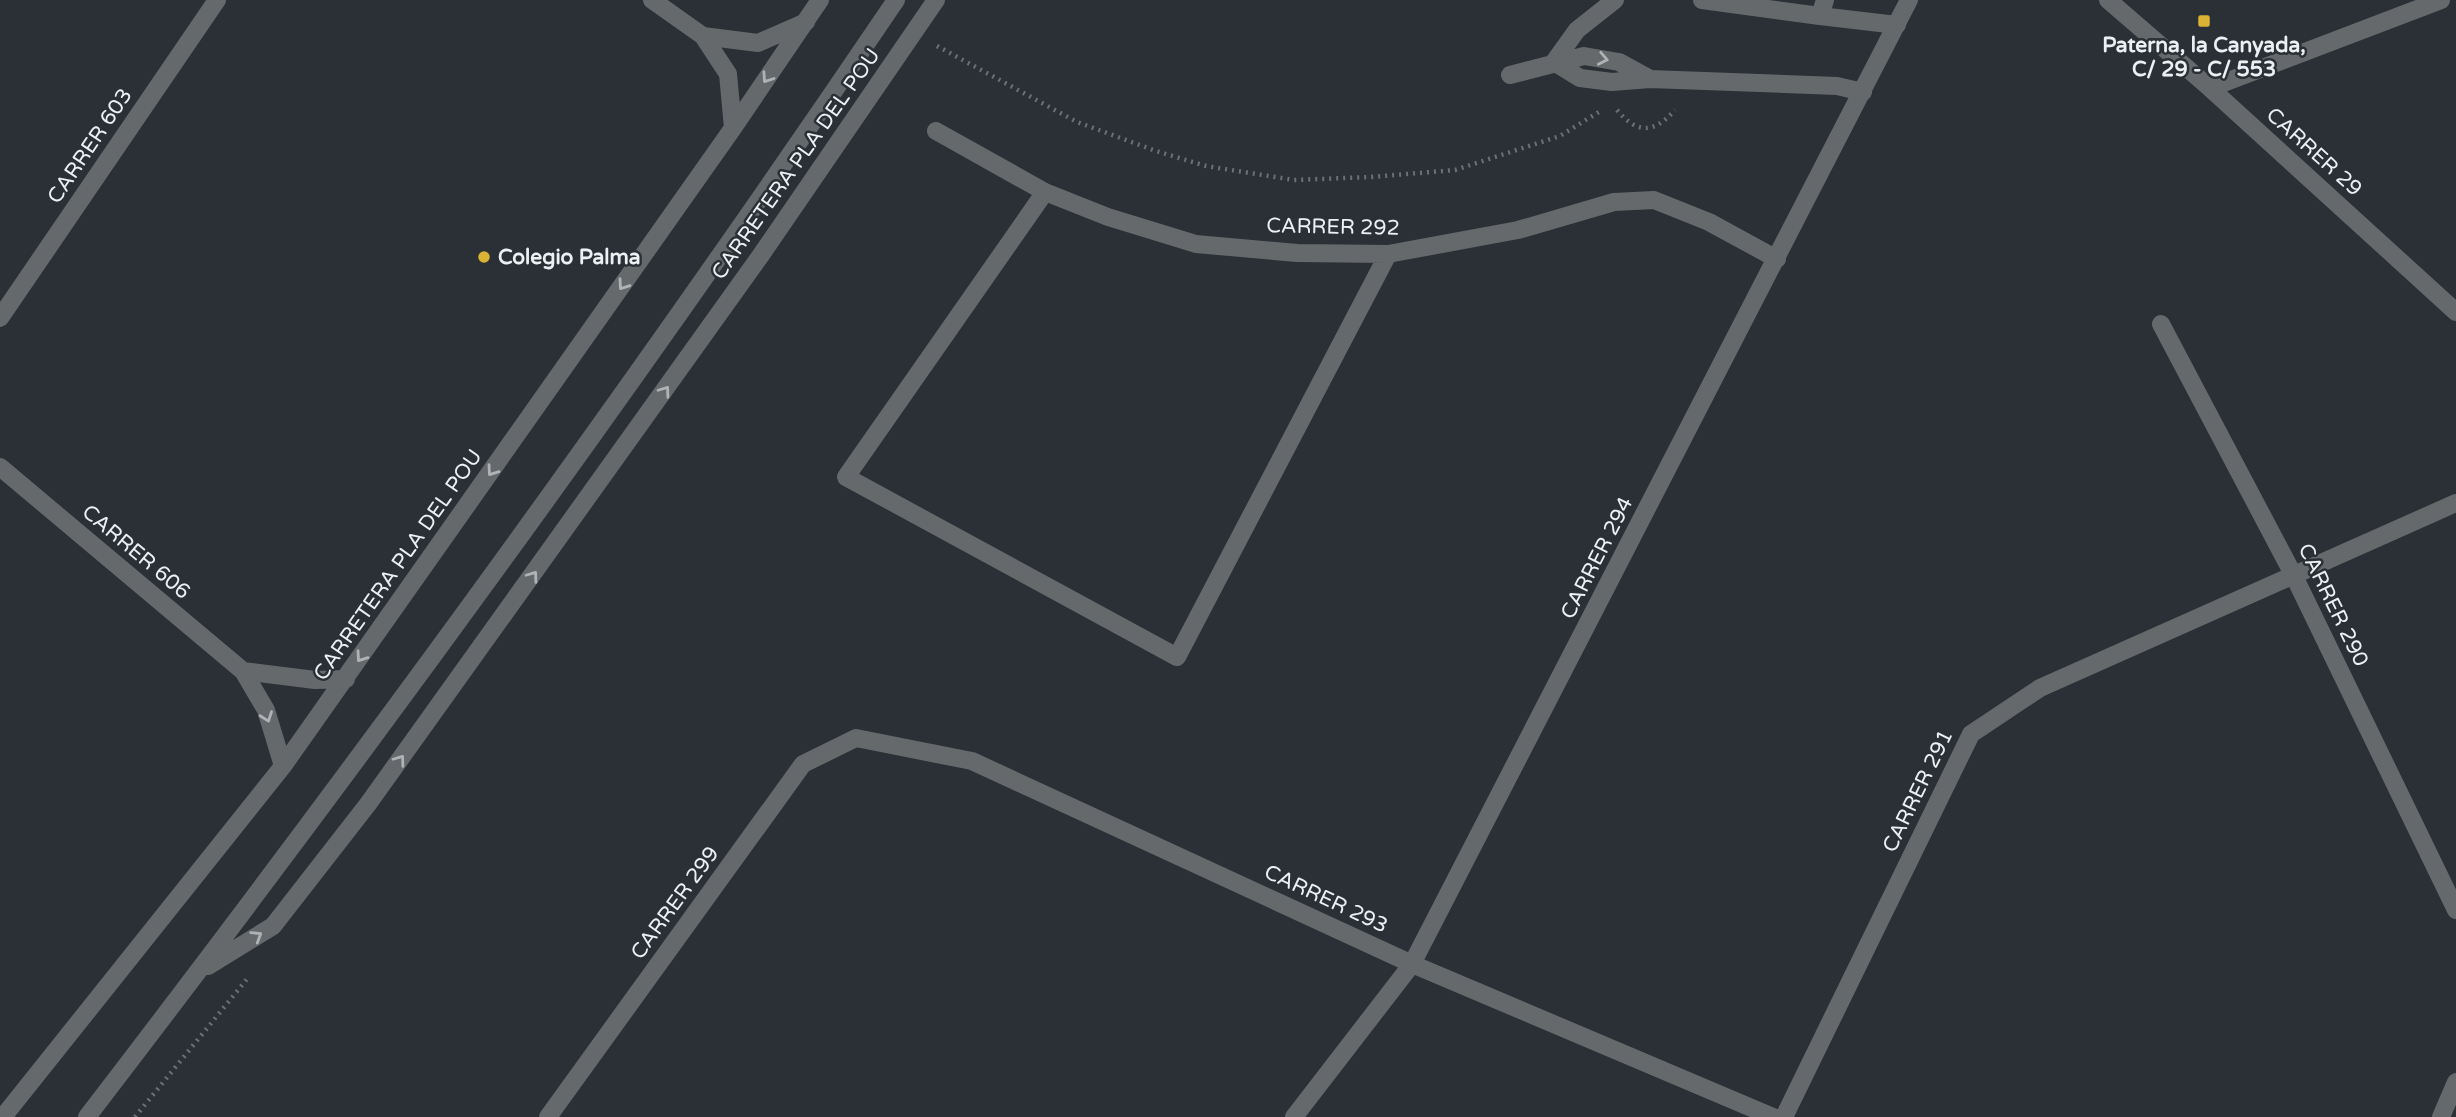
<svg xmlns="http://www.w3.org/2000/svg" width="2456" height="1117" font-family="'Varela Round',sans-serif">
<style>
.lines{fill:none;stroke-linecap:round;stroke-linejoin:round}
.path{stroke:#6a7074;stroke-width:4.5;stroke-dasharray:2 5;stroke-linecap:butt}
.minor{stroke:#66696c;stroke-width:18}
.oneway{stroke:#afb3b6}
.poi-dot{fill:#dab334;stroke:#2a3035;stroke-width:2.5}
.labels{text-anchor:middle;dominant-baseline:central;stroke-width:5;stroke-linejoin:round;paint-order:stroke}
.poi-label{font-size:21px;font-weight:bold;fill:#ebf0f3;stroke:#2a3035}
.street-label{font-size:21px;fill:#ebf0f3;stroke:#2a3035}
</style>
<rect width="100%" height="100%" fill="#2a3035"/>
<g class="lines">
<!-- path -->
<path class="path" d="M937 46 1077 122 1156 151 1206 166 1294 180 1371 177 1455 170 1560 136 1602 110
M1617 110C1638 135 1654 133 1675 110
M135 1117 247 979"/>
<!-- minor -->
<path class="minor" d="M652 0 703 36 728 74 733 128
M1702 0 1820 16 1825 0
M2108 0 2210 88 2456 312
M1820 16 1897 25
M703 36 758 43 806 22
M1554 62 1580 78 1612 82 1650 79 1837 86 1863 92
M1554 62 1577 30 1615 0
M1510 75 1584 56 1619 62 1650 79
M2210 88 2441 0
M936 131 1045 192 1108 217 1196 244 1297 253 1388 254 1518 230 1614 202 1654 200 1709 222 1777 259
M1045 192 846 477 1177 657 1388 254
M0 318 217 0
M2161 324 2294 576 2456 910
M0 467 243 671 266 710 283 766
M243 671 315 680 346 679
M208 966 273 926 368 804 761 255 936 0
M3 1117 283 766 733 128 820 0
M87 1117C367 752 638 381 896 0
M548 1117 803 764 856 738 972 761 1412 964 1773 1117
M1294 1117 1412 964 1909 0
M1784 1117 1971 734 2040 688 2456 503
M2441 1117 2456 1082"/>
</g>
<!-- one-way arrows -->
<defs><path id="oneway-chevron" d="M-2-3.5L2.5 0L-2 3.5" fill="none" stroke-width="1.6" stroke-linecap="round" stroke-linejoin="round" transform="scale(1.75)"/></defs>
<g class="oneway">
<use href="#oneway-chevron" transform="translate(1603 59) rotate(11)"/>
<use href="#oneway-chevron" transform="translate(767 78) rotate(124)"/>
<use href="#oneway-chevron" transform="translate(623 285) rotate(125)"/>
<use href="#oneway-chevron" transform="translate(665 391) rotate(-54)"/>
<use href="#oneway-chevron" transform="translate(492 471) rotate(125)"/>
<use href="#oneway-chevron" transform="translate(533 576) rotate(-54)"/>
<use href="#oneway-chevron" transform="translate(361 657) rotate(125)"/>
<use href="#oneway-chevron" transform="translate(267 717) rotate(70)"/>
<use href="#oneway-chevron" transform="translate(400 760) rotate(-54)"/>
<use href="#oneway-chevron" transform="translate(257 936) rotate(-32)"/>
</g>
<!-- markers -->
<g class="poi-dot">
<rect x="2197" y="14" width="14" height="14" rx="3.5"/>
<circle cx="484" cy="257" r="7"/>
</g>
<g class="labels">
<!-- poi labels -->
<g class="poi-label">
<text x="2204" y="45">Paterna, la Canyada,<tspan x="2204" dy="24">C/ 29 - C/ 553</tspan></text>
<text x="498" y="257" text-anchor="start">Colegio Palma</text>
</g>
<!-- street labels -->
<g class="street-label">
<text transform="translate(90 146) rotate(-56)">CARRER 603</text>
<text transform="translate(2314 152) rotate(42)">CARRER 29</text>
<text transform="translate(796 164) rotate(-55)">CARRETERA PLA DEL POU</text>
<text transform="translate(1333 227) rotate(1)">CARRER 292</text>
<text transform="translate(136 552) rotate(40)">CARRER 606</text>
<text transform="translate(1597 558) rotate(-63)">CARRER 294</text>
<text transform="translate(398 565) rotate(-55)">CARRETERA PLA DEL POU</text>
<text transform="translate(2333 605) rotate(64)">CARRER 290</text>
<text transform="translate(1918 791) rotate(-64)">CARRER 291</text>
<text transform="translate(1326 899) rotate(25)">CARRER 293</text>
<text transform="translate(675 903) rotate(-54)">CARRER 299</text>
</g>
</g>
</svg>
